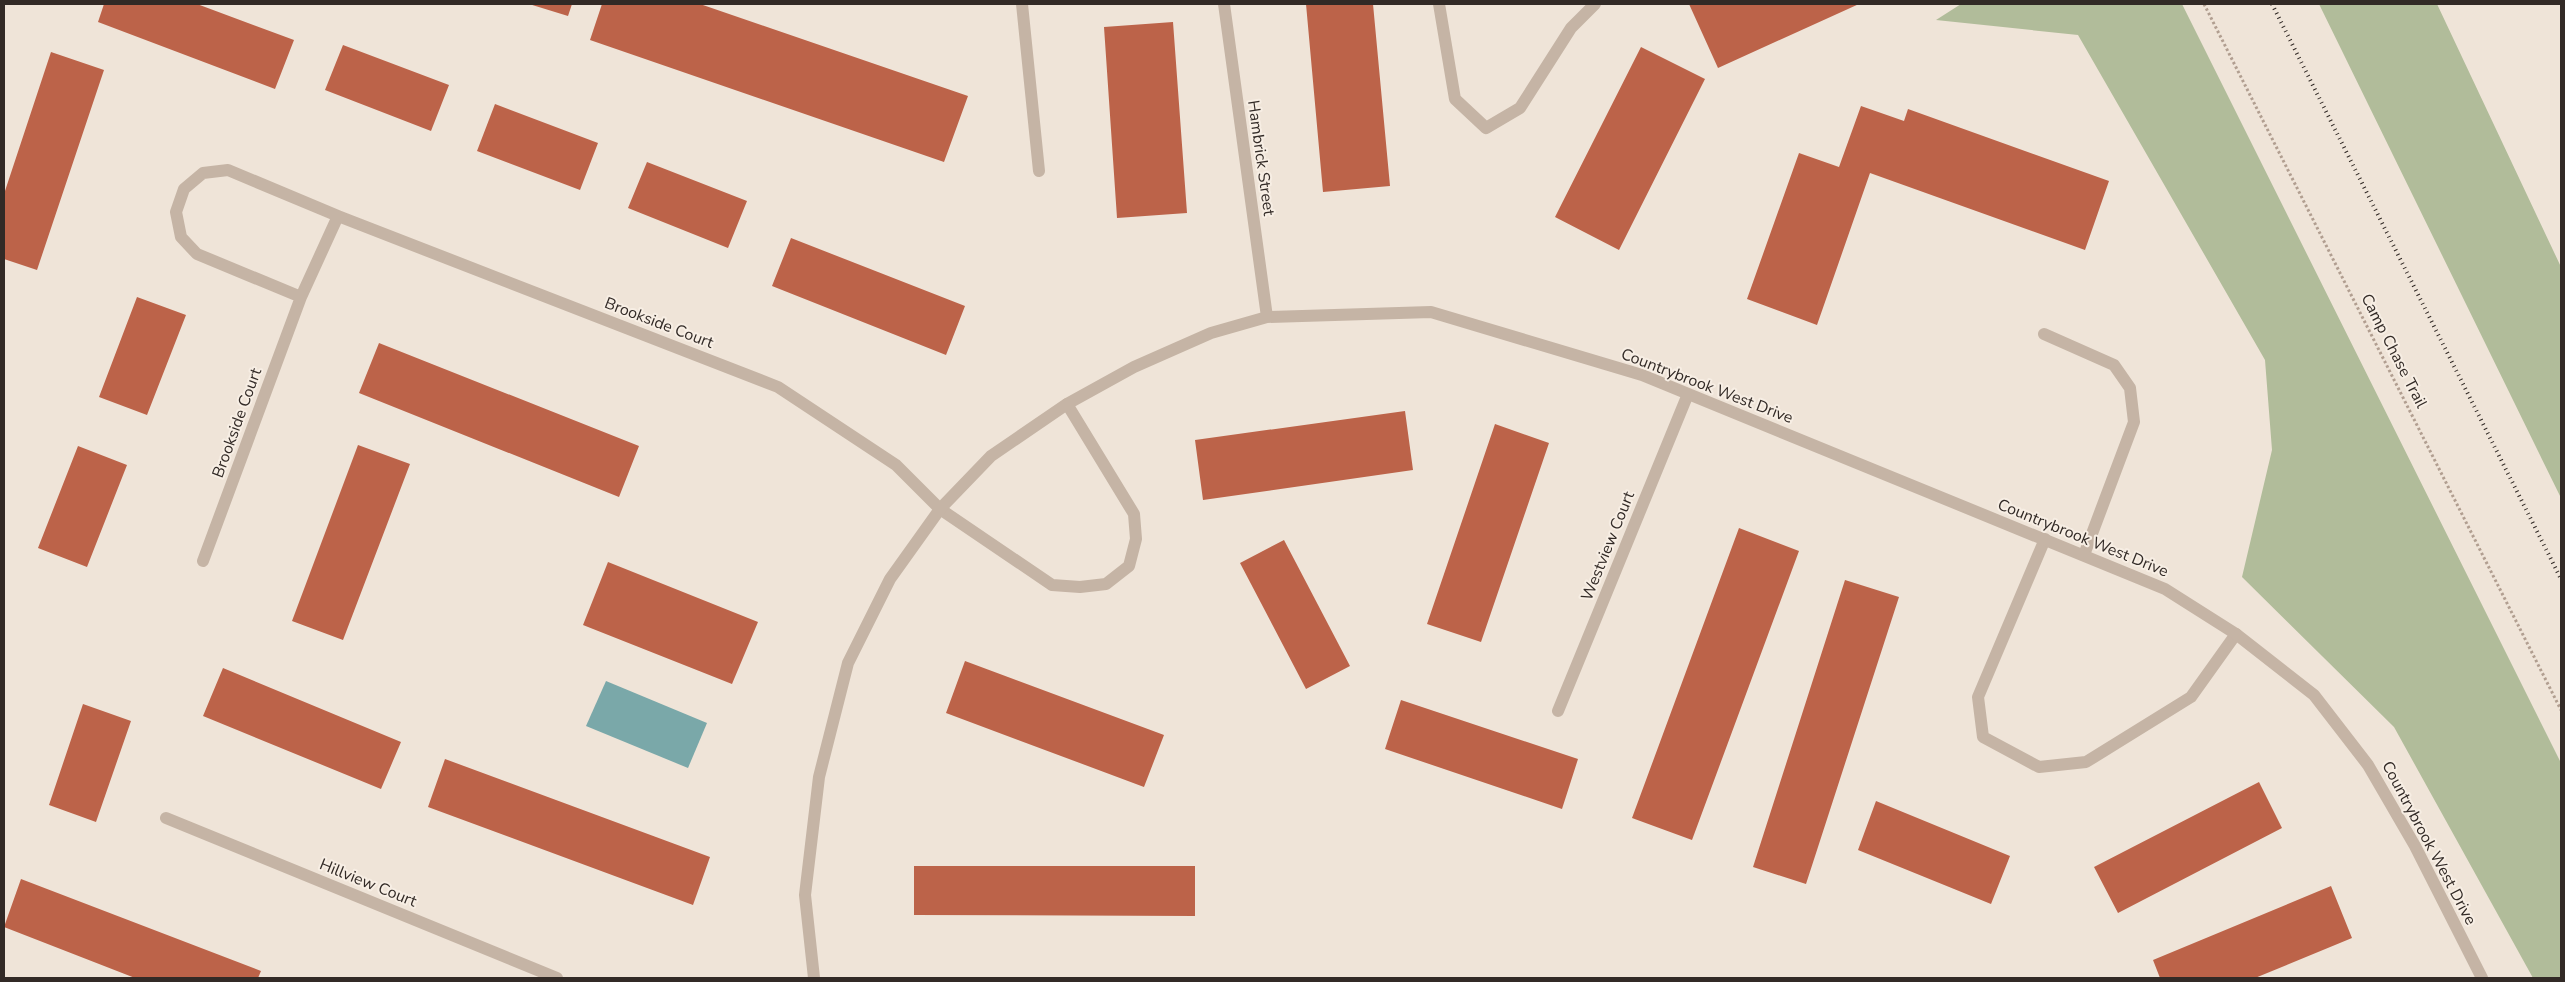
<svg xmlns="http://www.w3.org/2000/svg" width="2565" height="982" font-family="'Nunito Sans',sans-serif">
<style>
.green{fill:#b1bc9a}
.water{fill:#7aa8a9}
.building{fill:#bc6349}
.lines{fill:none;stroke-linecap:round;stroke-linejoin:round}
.path{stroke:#b19e90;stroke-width:3;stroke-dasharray:2.5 2.5;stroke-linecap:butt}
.lane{stroke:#c5b4a5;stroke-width:12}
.street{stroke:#c5b4a5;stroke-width:12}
.rail{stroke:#322a26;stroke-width:4;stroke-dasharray:1 4;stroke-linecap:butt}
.labels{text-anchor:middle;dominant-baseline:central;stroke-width:4;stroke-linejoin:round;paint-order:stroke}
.street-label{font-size:16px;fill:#322a26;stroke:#f7eee4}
</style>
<rect width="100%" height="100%" fill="#efe4d8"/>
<!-- green -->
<path class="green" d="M1961 4H2182L2561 763V978H2533L2394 727 2242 577 2272 450 2265 360 2078 35 1936 20Z
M2319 4H2437L2561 267V498Z"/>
<!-- water -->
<path class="water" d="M606 681 707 723 688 768 586 726Z"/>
<!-- building -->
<path class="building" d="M104 4H197L294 40 275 89 98 22Z
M529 4H572L568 16Z
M602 4H700L968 96 944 162 590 40Z
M1306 4H1373L1390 186 1323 192Z
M1689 4H1859L1718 68Z
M1173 22 1187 213 1117 218 1104 27Z
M343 45 449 85 431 131 325 90Z
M1641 47 1705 79 1619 250 1555 217Z
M51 52 104 70 37 270 4 259V194Z
M495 104 598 143 580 190 477 151Z
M1861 106 1904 121 1908 109 2109 181 2085 250 1870 173 1817 325 1747 299 1799 153 1839 167Z
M647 162 747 201 728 248 628 208Z
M791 238 965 306 946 355 772 286Z
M137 297 186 315 147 415 99 397Z
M379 343 639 446 619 497 359 393Z
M1405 411 1413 470 1203 500 1195 440Z
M1495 424 1549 443 1481 642 1427 624Z
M358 445 410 464 343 640 292 621Z
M78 446 127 465 87 567 38 548Z
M1739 528 1799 551 1692 840 1632 818Z
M1284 540 1350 666 1306 689 1240 563Z
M608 562 758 622 732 684 583 625Z
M1845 580 1899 597 1806 884 1753 867Z
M965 661 1164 735 1144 787 946 713Z
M223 668 401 742 381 789 203 716Z
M1401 700 1578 759 1562 809 1385 749Z
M83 704 131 721 96 822 49 805Z
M445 759 710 857 693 905 428 807Z
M2259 782 2282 828 2118 913 2094 867Z
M1876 801 2010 856 1991 904 1858 850Z
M914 866H1195V916L914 915Z
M21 879 261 971 258 978H135L4 927Z
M2331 886 2352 938 2255 978H2160L2153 960Z"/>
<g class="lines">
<!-- path -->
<path class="path" d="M2204 4 2561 710"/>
<!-- lane -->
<path class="lane" d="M1022 4 1039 171
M1439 4 1455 99 1486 128 1520 108 1571 28 1595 4
M2044 334 2114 365 2130 388 2134 422 2084 555
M940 509 1052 585 1080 587 1106 584 1129 566 1136 539 1134 514 1067 404
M2045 539 1978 697 1983 737 2039 767 2086 762 2191 697 2236 634"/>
<!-- street -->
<path class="street" d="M1224 4 1267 317
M301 297 197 254 181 237 176 212 184 189 203 173 228 170 338 216 778 387 896 465 940 509
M203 561 301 297 338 216
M1558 711 1688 394
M166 818 557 978
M814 978 805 895 819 777 848 663 890 579 940 509 991 456 1067 404 1134 367 1211 333 1267 317 1431 312 1642 375 2165 589 2236 634 2314 695 2368 765 2415 846 2482 978"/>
<!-- rail -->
<path class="rail" d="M2272 4 2561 579"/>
</g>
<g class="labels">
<!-- street labels -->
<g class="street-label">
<text transform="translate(1261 158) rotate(82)">Hambrick Street</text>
<text transform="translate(659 323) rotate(21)">Brookside Court</text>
<text transform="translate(2394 351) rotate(63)">Camp Chase Trail</text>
<text transform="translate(1707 386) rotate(21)">Countrybrook West Drive</text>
<text transform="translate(237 423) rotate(-70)">Brookside Court</text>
<text transform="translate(2083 538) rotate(22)">Countrybrook West Drive</text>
<text transform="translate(1608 546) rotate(-68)">Westview Court</text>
<text transform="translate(2429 843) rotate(62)">Countrybrook West Drive</text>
<text transform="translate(368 883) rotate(22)">Hillview Court</text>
</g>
</g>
<!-- border -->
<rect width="2565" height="982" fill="none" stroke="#322a26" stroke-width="10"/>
</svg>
